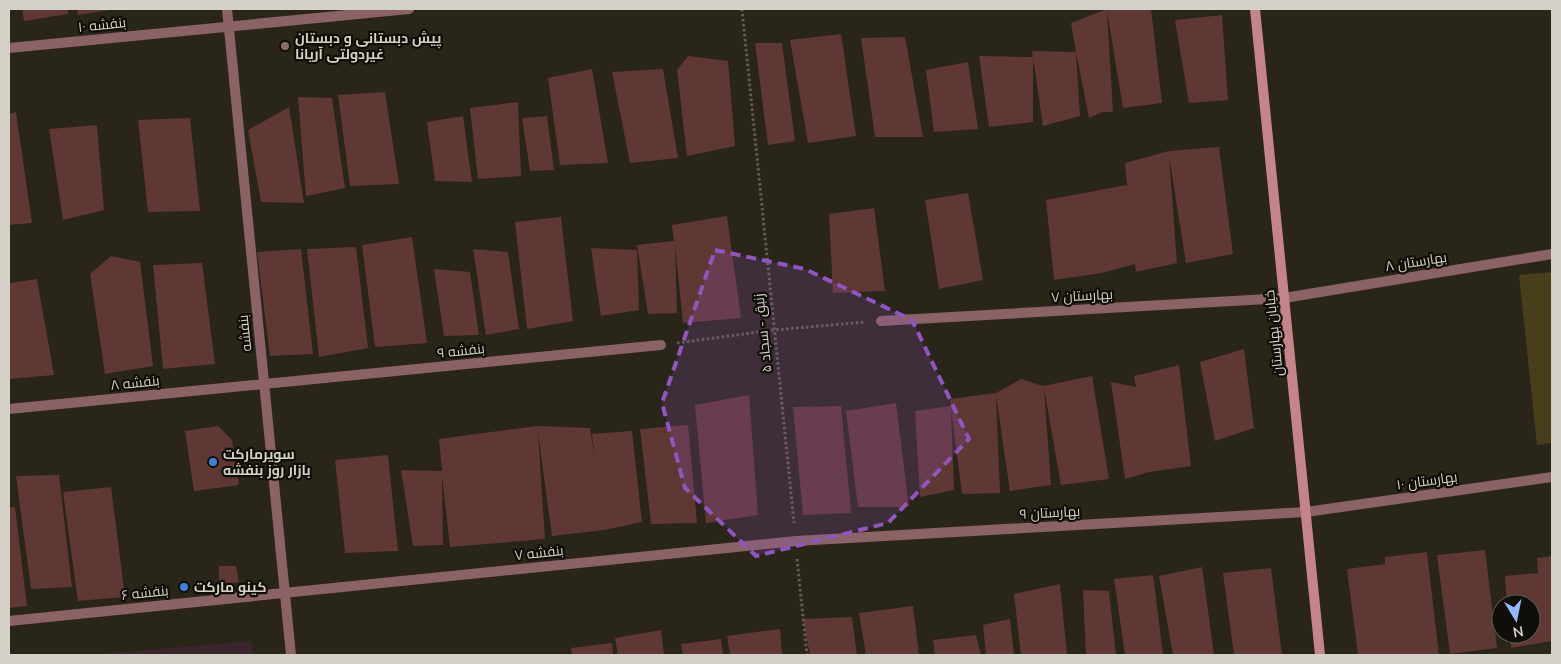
<svg xmlns="http://www.w3.org/2000/svg" width="1561" height="664" font-family="'Nunito Sans',Cairo,sans-serif">
<style>
.education{fill:#39262a}
.green{fill:#493e1c}
.building{fill:#5f3733}
.lines{fill:none;stroke-linecap:round;stroke-linejoin:round}
.path{stroke:#615d52;stroke-width:3;stroke-dasharray:2.5 2.5;stroke-linecap:butt}
.street{stroke:#8b6266;stroke-width:10}
.secondary{stroke:#c5848a;stroke-width:10}
.marked{fill:#9155c2;fill-opacity:0.2;stroke:#9155c2;stroke-width:4;stroke-dasharray:10 6;stroke-linejoin:round}
.education-dot{fill:#8d6e63;stroke:#100e09;stroke-width:2}
.shop-dot{fill:#3f7fe0;stroke:#100e09;stroke-width:2}
.labels{text-anchor:middle;dominant-baseline:central;stroke-width:4.5;stroke-linejoin:round;paint-order:stroke}
.street-label{font-size:14px;fill:#d4d1c9;stroke:#100e09}
.poi-label{font-size:14px;font-weight:bold;fill:#d4d1c9;stroke:#100e09;text-anchor:start}
</style>
<rect width="100%" height="100%" fill="#292518"/>
<!-- education -->
<path class="education" d="M252 641 253 655H87Z"/>
<!-- green -->
<path class="green" d="M1552 272V443L1537 445 1519 275Z"/>
<!-- building -->
<path class="building" d="M22 9H68V14L24 21Z
M77 9H110V10L78 15Z
M1107 9H1151L1162 103 1123 108 1107 11 1113 112H1102L1089 118 1076 52 1080 116 1043 126 1032 51 1076 52 1071 23Z
M1222 15 1228 100 1189 103 1175 20Z
M841 34 856 136 808 143 790 40Z
M905 37 923 137H875L861 38Z
M755 43H782L795 141 768 145Z
M688 56 728 61 735 146 687 156 677 70Z
M979 56 1033 57V122L989 127Z
M968 62 978 129 934 132 926 70Z
M592 69 608 163 560 165 548 78Z
M663 69 678 158 630 163 612 72Z
M385 92 399 184 350 186 338 95Z
M298 97 332 98 345 188 306 196Z
M518 102 521 176 478 179 470 108Z
M289 107 304 203 261 202 248 130Z
M16 112 32 223 9 225V114Z
M463 116 472 182 435 181 427 122Z
M547 116 554 170 530 171 522 118Z
M190 118 200 211 148 212 138 120Z
M97 125 104 210 63 220 49 129Z
M1219 147 1233 254 1186 263 1169 156 1177 263 1136 272 1135 264 1102 273 1054 280 1046 200 1127 185 1125 163 1169 151Z
M968 193 983 280 939 289 925 200Z
M874 208 885 291 833 293 829 214Z
M727 216 741 318 683 323 675 245 677 313 648 314 637 245 674 241 672 225Z
M561 217 573 321 527 329 515 222Z
M412 237 427 343 375 347 362 245Z
M356 247 368 348 319 357 307 249Z
M591 248 637 250 639 310 601 316Z
M301 249 313 354 270 356 257 252Z
M473 249 508 252 519 329 486 335Z
M111 256 140 262 153 366 105 374 90 274Z
M202 263 215 364 163 369 153 265Z
M434 269 470 272 479 335 444 336Z
M37 279 54 375 9 379V283Z
M1244 349 1254 428 1215 441 1200 362Z
M1179 365 1191 466 1149 472 1125 479 1111 382 1136 387 1134 376Z
M1092 376 1109 479 1061 485 1044 388 1051 485 1010 491 996 395 1000 493 962 494 951 409 954 490 920 497 915 411 951 406 950 399 996 393 1021 379 1043 386Z
M749 395 758 515 706 523 695 405Z
M896 403 909 507H858L846 411Z
M841 406 851 513 803 515 793 407Z
M688 425 697 523 651 524 640 429Z
M218 426 232 440 239 485 194 491 185 431Z
M537 426 590 428 595 461 592 434 632 431 642 522 604 530 552 536 538 433 545 539 450 547 442 475 443 545 413 546 401 470 442 471 439 439Z
M388 455 398 551 345 553 335 460Z
M59 475 72 587 31 589 16 476Z
M111 487 125 597 78 601 63 492Z
M9 507H15L27 606 9 608Z
M1485 550 1497 648 1450 654 1437 555Z
M1427 552 1439 655H1358L1347 569 1385 564V557Z
M1552 556V641L1511 648 1510 634H1531V604H1507L1505 576 1538 573 1537 558Z
M219 566H236L239 582 219 586Z
M1202 567 1214 655H1173L1159 576Z
M1271 568 1282 655H1234L1223 573Z
M1153 575 1163 655H1125L1114 579Z
M1060 584 1067 655H1021L1014 594Z
M1083 590 1109 591 1116 655H1086Z
M913 606 919 655H866L859 613Z
M852 617 857 655H810L803 619Z
M1010 619 1014 655H986L983 625Z
M780 629 782 655H730L727 636Z
M661 630 664 655H618L615 638Z
M976 635 981 655H935L933 640Z
M721 639 723 655H683L681 644Z
M612 643 613 655H572L571 648Z"/>
<g class="lines">
<!-- path -->
<path class="path" d="M742 9 794 523
M677 343 774 330 865 322
M797 559 807 655"/>
<!-- street -->
<path class="street" d="M227 9 291 655
M9 48 409 9
M881 321 1284 298 1552 254
M9 409 661 345
M9 621 796 541 1306 512 1552 477"/>
<!-- secondary -->
<path class="secondary" d="M1255 9 1320 655"/>
</g>
<!-- marked area -->
<path class="marked" d="M715 250 805 269 912 320 969 439 888 523 756 556 685 488 662 403Z"/>
<!-- markers -->
<circle class="education-dot" cx="285" cy="46" r="5"/>
<g class="shop-dot">
<circle cx="213" cy="462" r="5"/>
<circle cx="184" cy="587" r="5"/>
</g>
<g class="labels">
<!-- street labels -->
<g class="street-label">
<text transform="translate(102 25) rotate(-6)">بنفشه ۱۰</text>
<text transform="translate(1416 262) rotate(-9)">بهارستان ۸</text>
<text transform="translate(1082 296) rotate(-3)">بهارستان ۷</text>
<text transform="translate(245 333) rotate(-96)">بنفشه</text>
<text transform="translate(763 333) rotate(-96)">زنبق - سجاد ۵</text>
<text transform="translate(1274 333) rotate(-96)">خیابان بهارستان</text>
<text transform="translate(461 351) rotate(-6)">بنفشه ۹</text>
<text transform="translate(135 383) rotate(-6)">بنفشه ۸</text>
<text transform="translate(1427 481) rotate(-8)">بهارستان ۱۰</text>
<text transform="translate(1050 513) rotate(-3)">بهارستان ۹</text>
<text transform="translate(539 553) rotate(-6)">بنفشه ۷</text>
<text transform="translate(145 593) rotate(-6)">بنفشه ۶</text>
</g>
<!-- poi labels -->
<g class="poi-label">
<text x="295" y="38">پیش دبستانی و دبستان<tspan x="295" dy="16">غیردولتی آریانا</tspan></text>
<text x="223" y="454">سوپرمارکت<tspan x="223" dy="16">بازار روز بنفشه</tspan></text>
<text x="194" y="587">کینو مارکت</text>
</g>
</g>
<!-- border -->
<rect width="1561" height="664" fill="none" stroke="#d4d1c9" stroke-width="20"/>
<!-- north arrow -->
<g transform="translate(1516 619) rotate(170)"><circle r="24" fill="#100e09" stroke="#5e5c56"/>
<path d="M0-4L9 19L0 12L-9 19Z" fill="#94b7fd"/>
<text y="-8" font-size="14" font-weight="bold" text-anchor="middle" fill="#d4d1c9">N</text>
</g>
</svg>
